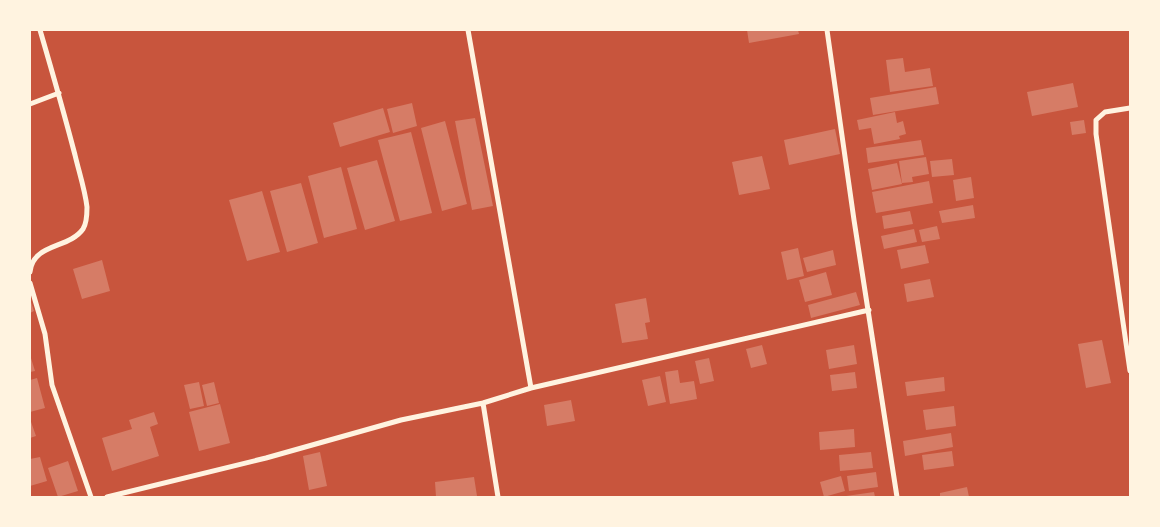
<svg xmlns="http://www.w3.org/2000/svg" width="1160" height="527" font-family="'Varela Round',sans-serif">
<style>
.building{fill:#d67c66}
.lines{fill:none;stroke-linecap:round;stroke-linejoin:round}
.minor{stroke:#fff3e0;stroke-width:5}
</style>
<rect width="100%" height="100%" fill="#c8553d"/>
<!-- building -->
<path class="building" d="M747 30H798L799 34 749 43Z
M903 58 905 72 930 68 933 86 890 92 886 60Z
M1073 83 1078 107 1032 116 1027 92Z
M936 87 939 104 873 115 870 98Z
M412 103 417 126 393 133 387 109Z
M383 108 390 132 340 147 333 123Z
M895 112 897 123 903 121 906 134 899 136 900 139 874 144 871 128 859 130 857 120Z
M475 118 493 206 472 210 455 121Z
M1084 120 1086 133 1072 135 1070 122Z
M445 121 467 204 442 211 421 128Z
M835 129 840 154 789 165 784 140Z
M411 132 432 213 400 221 378 140Z
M921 140 924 155 868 163 866 148Z
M762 156 770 189 739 195 732 162Z
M926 157 929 174 912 177 913 182 902 183 899 161Z
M952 159 954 175 932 177 930 161Z
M377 160 395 221 365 230 347 168Z
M897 163 902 184 872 190 868 169Z
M341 167 357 229 324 238 308 176Z
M971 177 974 198 956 201 953 180Z
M929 181 933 203 876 213 872 192Z
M301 183 318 243 287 252 270 191Z
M262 191 280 252 247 261 229 200Z
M973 205 975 218 942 223 939 211Z
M910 211 913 224 884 229 882 216Z
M937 226 940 239 922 242 919 230Z
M914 229 917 242 884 249 881 236Z
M925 245 929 263 901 269 897 250Z
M798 248 804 276 787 280 781 252Z
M833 250 836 265 807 272 803 258Z
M102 260 110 291 82 299 73 269Z
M826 272 832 295 805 302 799 280Z
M930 279 934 297 907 302 904 284Z
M856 292 860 305 811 318 808 305Z
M646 298 650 322 645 323 648 339 622 343 615 304Z
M30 299 34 311 30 313Z
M1102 340 1111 383 1086 388 1078 344Z
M762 345 767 364 751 368 746 349Z
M854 345 857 364 829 369 826 350Z
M30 355 35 371 30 372Z
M709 358 714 381 700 384 695 361Z
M678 370 680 383 694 381 697 399 670 404 665 372Z
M855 372 857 388 832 391 830 375Z
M660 376 666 402 648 406 642 380Z
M944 377 945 391 907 396 905 382Z
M37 378 45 408 30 412V380Z
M199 382 204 406 190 409 184 385Z
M214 382 219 403 207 406 202 385Z
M571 400 575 421 547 426 544 405Z
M220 404 230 443 199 451 189 412Z
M954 406 956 426 926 430 923 410Z
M154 412 158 424 150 427 159 456 112 471 102 438 132 429 129 420Z
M30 419 36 436 30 438Z
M854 429 855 447 820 450 819 432Z
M951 433 953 447 905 456 903 441Z
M952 451 954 466 924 470 922 455Z
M320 452 327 486 309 490 303 456Z
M871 452 873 468 840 471 839 455Z
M40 457 47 481 30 486V459Z
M68 461 78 491 58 497 48 468Z
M876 472 878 487 849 491 847 476Z
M841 476 845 491 824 497 820 482Z
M474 477 477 496 436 497 435 482Z
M967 487 969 497H940V493Z
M874 492 875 497H846V496Z"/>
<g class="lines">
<!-- minor -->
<path class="minor" d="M468 30 531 388
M827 30 854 220 897 497
M30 104 59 93
M1130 108 1105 112 1096 120V134L1130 371
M30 272C33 243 69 249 83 229 87 223 87 214 87 207 85 190 79 172 75 155 64 113 52 71 40 30
M30 283 45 334 52 385 91 497
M483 403 498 497
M107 497 266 458 401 420 483 403 531 388 869 310"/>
</g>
<!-- border -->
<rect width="1160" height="527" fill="none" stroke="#fff3e0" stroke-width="62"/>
</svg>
